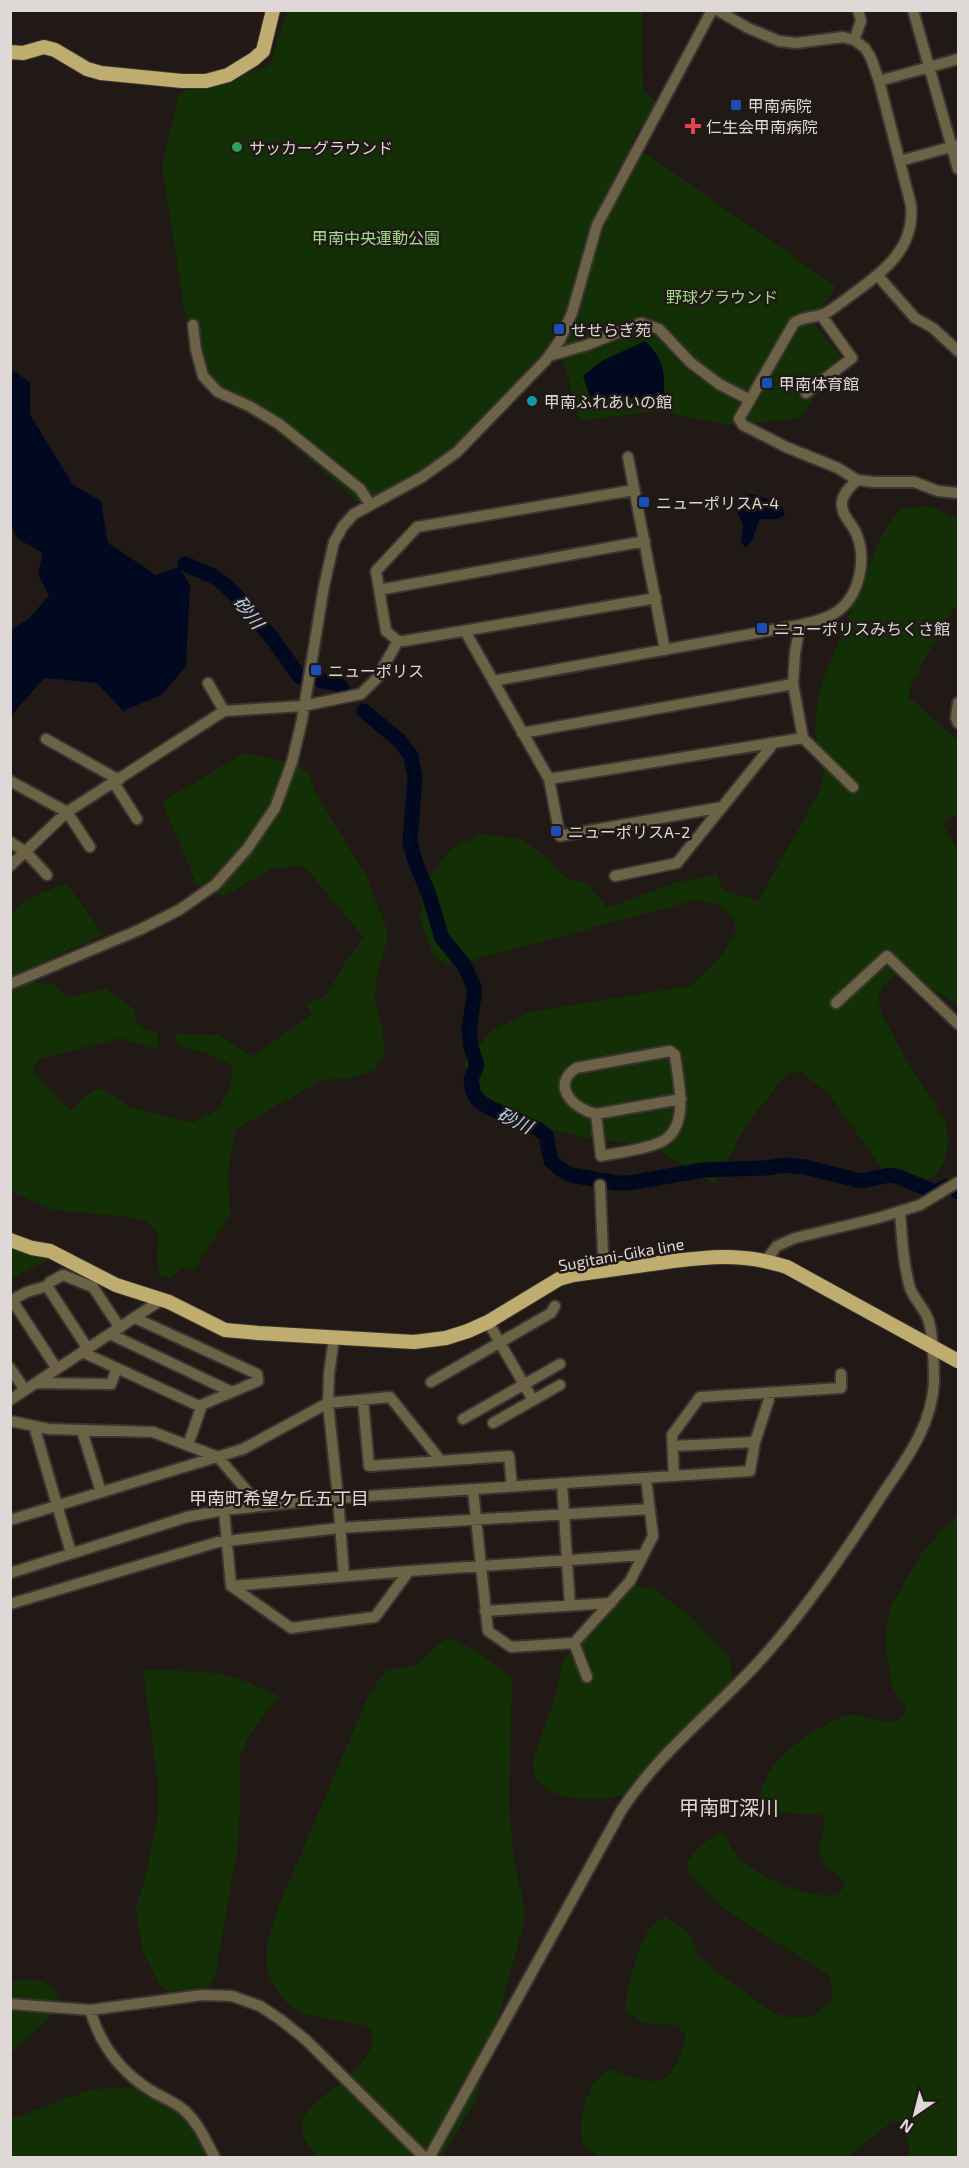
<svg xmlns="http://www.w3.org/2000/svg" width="969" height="2168" font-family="'Exo 2','Noto Sans JP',sans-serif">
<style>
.green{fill:#122f05}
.water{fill:#000920}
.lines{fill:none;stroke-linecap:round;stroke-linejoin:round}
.river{stroke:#000920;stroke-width:15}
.minor-casing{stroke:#3b3431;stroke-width:14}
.major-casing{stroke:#3b3431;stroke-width:16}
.minor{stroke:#6c6346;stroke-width:10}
.major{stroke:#bfac6f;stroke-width:14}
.transit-dot{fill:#1a4fb4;stroke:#211916;stroke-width:2}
.health-dot{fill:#e0444e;stroke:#211916;stroke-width:2}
.leisure-dot{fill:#2e9e5b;stroke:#211916;stroke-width:2}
.culture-dot{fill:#0f9aa8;stroke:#211916;stroke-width:2}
.labels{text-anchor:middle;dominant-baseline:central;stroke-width:5;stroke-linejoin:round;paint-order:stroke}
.poi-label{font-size:16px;fill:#ded9d7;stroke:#211916;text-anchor:start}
.park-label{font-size:16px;fill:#9fdc8a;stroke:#211916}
.street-label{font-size:16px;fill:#ded9d7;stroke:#211916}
.water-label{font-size:18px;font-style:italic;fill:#b6d1ef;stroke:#211916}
.neighbourhood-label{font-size:18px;fill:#e2d8d3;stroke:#211916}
.quarter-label{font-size:20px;fill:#e2d8d3;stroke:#211916}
</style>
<rect width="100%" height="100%" fill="#211916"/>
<!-- green -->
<path class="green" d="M287 11H642L643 90 656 102 631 143 835 286 815 325 840 356 801 418 732 425 656 411 580 421 555 330 549 349C494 408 439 480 357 501L276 431 222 400 202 379 184 307 162 166 180 92 270 66Z
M930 506 958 520V601L912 682 908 696 958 741V815L949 817 943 825 958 850V1004L905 974 894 976 884 985 878 997 881 1012 903 1054 944 1120 949 1140 945 1160 936 1176C917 1183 905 1190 887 1177L829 1093 799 1071 786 1075 746 1125 715 1184 660 1151 632 1144 581 1137 510 1119 482 1098 467 1078 465 1063 492 1030 530 1012 690 986 721 957 736 931 734 920 729 913 716 904 696 900 465 962 445 964 434 956 420 920 424 883 452 848 482 834 521 839 545 856 565 877 589 885 607 908 677 882 717 875 723 890 758 901 818 794 824 776 815 730 817 705 821 685 879 541 888 524 902 508Z
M244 753 296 764 308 772 316 793 366 876 386 927 388 938 376 978 375 1000 383 1033 385 1055 375 1070 352 1078 322 1080 236 1129 228 1171 230 1215 193 1271 183 1267 170 1279 159 1275 157 1259 158 1233 145 1220 128 1217 54 1210 16 1194 11 1189V990L32 982 56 985 67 998 105 989 134 1009 137 1025 157 1033 158 1050 120 1038 39 1059 33 1072 71 1111 87 1094 100 1088 131 1107 191 1123 217 1111 230 1087 233 1065 210 1055 177 1045 175 1034 218 1035 252 1056 312 1015 306 1004 327 995 347 959 364 938 303 865 271 869 224 896 197 885 162 802Z
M66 883 104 935 11 976V915L25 900Z
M11 1246 55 1257 11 1278Z
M958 1510V2157H909V2145L899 2121 892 2122 847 2157H601C596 2154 588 2151 585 2146 573 2126 589 2077 610 2069 628 2075 662 2093 674 2068 679 2059 682 2047 686 2037 678 2019 660 2027 645 2023 639 2021 633 2016 627 2013 622 1999 640 1940 650 1928 654 1923 659 1920 665 1917 675 1923 688 1928 692 1940 696 1949 697 1954 704 1962L773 2013 787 2017H812C828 2003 839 1998 829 1976L722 1907 689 1874 688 1861C696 1850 709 1835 723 1833 728 1841 732 1851 738 1857 756 1875 808 1899 833 1895 840 1894 843 1888 846 1883L826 1866 818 1849 825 1825 822 1813 809 1814 768 1812 758 1802 759 1795C763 1784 771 1768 779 1759 793 1744 829 1719 849 1715 866 1712 898 1736 906 1708L892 1687 885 1641 890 1608 922 1552 954 1518Z
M627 1583 653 1589 687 1613 728 1655 733 1678 725 1700 632 1792C608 1802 568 1802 545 1788 537 1783 534 1773 532 1764L557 1691 563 1662 596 1610 611 1593Z
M451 1639 477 1651 512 1678 509 1805 514 1860 523 1901 525 1919 476 2100 442 2157H316C312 2150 305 2141 302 2133 292 2098 380 2078 372 2030L365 2025 302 2014C291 2009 285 2001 278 1992 258 1963 268 1941 277 1910L368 1697C373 1689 377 1679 385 1673 392 1667 404 1669 413 1666 429 1658 432 1642 451 1639Z
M143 1669 216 1673 249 1682 278 1696 248 1738 240 1756V1812L237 1852 215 1975 207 1992 193 1999 172 1994 159 1984 144 1954 139 1931 136 1907 144 1883 158 1815V1785Z
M31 1980C47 1981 55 1987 59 2002L54 2013 11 2053V1981Z
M150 2087 175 2104 220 2157H11L10 2119 93 2089Z"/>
<!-- water -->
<path class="water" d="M645 341C667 362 664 374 664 402L620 397 592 402 583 376 602 361Z
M15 371 30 383V414L46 441 73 485 101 501 108 543 156 575 179 567 190 585 186 667 161 695 123 711 97 683 44 678 11 716V630L28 619 49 596 38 574 43 553 18 539 11 525 10 374Z
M746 494C758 495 782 501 785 514 777 523 769 517 759 520L752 541 746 548 741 542 743 524 736 511Z"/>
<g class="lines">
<!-- river -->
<path class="river" d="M185 564 215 577 233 592 272 638 300 677
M322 681 337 683 342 688
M364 711 399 740 411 756 415 777 410 842 415 861 429 895 442 938 464 965 475 989 469 1029 471 1047 477 1065 471 1079 473 1092 477 1099 488 1107 538 1129 546 1135 551 1161 560 1169 571 1175 617 1183H629L703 1170 766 1168 785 1165 805 1167 861 1181 890 1175 899 1177 935 1192 948 1186
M957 1191 958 1192"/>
<!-- minor casing -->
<g class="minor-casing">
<path id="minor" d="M717 10 748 28 779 41 796 43 843 37 854 40 865 48 871 58 879 81 911 205C915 247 886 270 854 293 846 299 837 306 828 312 816 319 805 315 794 323L739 419 743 425 786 447 838 468 857 480 874 482H914L938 491 958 493
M913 10 958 169
M854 40 861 21 858 10
M879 81 958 59
M900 161 958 145
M878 276 915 318 933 328 958 351
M193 325 196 350 203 376 218 392 251 407 279 424 360 489 370 504
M549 356 587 345 641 323 659 329 690 362 719 384 750 400
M806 393 852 358 821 315
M628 457 665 650
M634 490 417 527 376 571 386 631 398 641H404L656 598
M379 590 645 541
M465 631 549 779 560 836 722 807
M493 681 800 625C812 622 824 620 835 613 860 597 868 557 855 531 850 521 841 515 842 502 843 493 851 486 857 480
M208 683 224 711
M793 684 795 653 800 625
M958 703 956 718 958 723
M522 733 793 684 803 738 853 787
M46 739 119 780
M549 779 803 738
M10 781 67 812 90 847
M114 783 137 819
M10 842 26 852 47 875
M10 866 67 812 224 711 303 706 361 694 377 678 398 641
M615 876 677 863 773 744
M10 984 139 930 179 910 215 885 247 849 275 808 292 762 302 720 324 586 334 542 343 526 354 514 422 477 457 452 546 360 560 340 572 313 597 225 712 10
M836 1003 887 956 958 1024
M596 1114 601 1156C617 1153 647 1149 661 1142 691 1127 678 1081 675 1055L670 1051 576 1068C550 1086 574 1109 596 1114L681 1099
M600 1185 603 1252 608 1270
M766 1260 777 1246 795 1238 878 1218 920 1205 958 1182
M47 1286 88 1349
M12 1300 57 1369
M10 1301 27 1292 47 1286 50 1282 63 1275 93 1287 120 1328
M488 1322 533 1400
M110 1334 232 1392
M82 1352 199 1406 258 1381 257 1374 135 1318
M10 1368 25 1390
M431 1382 551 1313 555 1306
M36 1383 111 1384 117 1368
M10 1400 161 1300
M363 1400 369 1466 509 1456 512 1487
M463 1419 560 1364
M10 1421 49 1429 153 1432 218 1457 260 1506
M493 1423 560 1385
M34 1426 71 1553
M82 1431 101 1492
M188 1445 202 1405
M673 1446 755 1442
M674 1476 672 1435 700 1397 841 1388V1374
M562 1483 570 1606
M473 1490 488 1631 511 1647 574 1643 630 1581 653 1536 646 1478
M224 1510 231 1586 291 1628 375 1617 409 1571
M10 1520 243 1449 328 1403 390 1397 441 1461
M10 1573 187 1517 224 1510 338 1498 328 1403 329 1374 334 1338
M344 1576 338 1498 750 1471 755 1442 771 1393
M231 1586 409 1571 643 1555
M10 1604 218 1542 339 1528 650 1509
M485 1611 611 1603
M574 1643 587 1677
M10 2004 90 2010 202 1995 232 1996 260 2006 281 2020 306 2040 425 2158
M90 2010C100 2044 120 2071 150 2090 161 2097 176 2102 185 2111 199 2124 206 2141 215 2158
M429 2158 621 1811C657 1755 709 1715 754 1667 801 1617 846 1551 884 1492 907 1458 932 1425 934 1382 934 1368 933 1331 928 1319 924 1308 914 1299 910 1288 903 1263 902 1237 900 1211"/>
</g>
<!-- major casing -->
<g class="major-casing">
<path id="major" d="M10 52 23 53 44 47 55 50 87 69 101 73 182 81H206L228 75 254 59 263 51 273 10
M10 1240 32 1248 50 1251 116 1285 169 1302 225 1330 258 1333 414 1342 446 1338 468 1331 488 1322 559 1279 573 1275C602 1271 631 1267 659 1263 706 1257 741 1252 787 1267L958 1361"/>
</g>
<!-- minor -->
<use href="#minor" class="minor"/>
<!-- major -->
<use href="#major" class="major"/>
</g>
<!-- markers -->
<g class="transit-dot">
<rect x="730" y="99" width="12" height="12" rx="3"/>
<rect x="553" y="323" width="12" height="12" rx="3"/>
<rect x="761" y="377" width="12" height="12" rx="3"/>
<rect x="638" y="496" width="12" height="12" rx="3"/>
<rect x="756" y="622" width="12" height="12" rx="3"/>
<rect x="310" y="664" width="12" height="12" rx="3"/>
<rect x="550" y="825" width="12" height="12" rx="3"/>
</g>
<path class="health-dot" d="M690 117h6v6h6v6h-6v6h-6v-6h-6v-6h6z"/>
<circle class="leisure-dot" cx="237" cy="147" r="6"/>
<circle class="culture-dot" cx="532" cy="401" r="6"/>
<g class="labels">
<!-- poi labels -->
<g class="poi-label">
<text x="748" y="105">甲南病院</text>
<text x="706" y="126">仁生会甲南病院</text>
<text x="249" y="147">サッカーグラウンド</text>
<text x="571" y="329">せせらぎ苑</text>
<text x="779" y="383">甲南体育館</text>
<text x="544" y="401">甲南ふれあいの館</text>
<text x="656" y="502">ニューポリスA-4</text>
<text x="774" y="628">ニューポリスみちくさ館</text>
<text x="328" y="670">ニューポリス</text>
<text x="568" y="831">ニューポリスA-2</text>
</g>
<!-- park labels -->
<g class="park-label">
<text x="376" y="237">甲南中央運動公園</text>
<text x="722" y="296">野球グラウンド</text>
</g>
<!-- street labels -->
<g class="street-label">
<text transform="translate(621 1254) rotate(-10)">Sugitani-Gika line</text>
</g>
<!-- water labels -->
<g class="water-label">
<text transform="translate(249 612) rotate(52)">砂川</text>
<text transform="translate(515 1120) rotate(26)">砂川</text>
</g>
<!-- neighbourhood labels -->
<g class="neighbourhood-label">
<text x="279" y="1498">甲南町希望ケ丘五丁目</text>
</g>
<!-- quarter labels -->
<g class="quarter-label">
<text x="729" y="1807">甲南町深川</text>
</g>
</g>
<!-- border -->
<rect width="969" height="2168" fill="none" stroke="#ded9d7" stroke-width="24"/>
<!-- north arrow -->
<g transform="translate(915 2114) rotate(215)" stroke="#211916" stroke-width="4.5" paint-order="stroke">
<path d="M0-4.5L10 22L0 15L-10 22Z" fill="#ded9d7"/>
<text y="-9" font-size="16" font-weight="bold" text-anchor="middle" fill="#ded9d7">N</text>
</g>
</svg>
